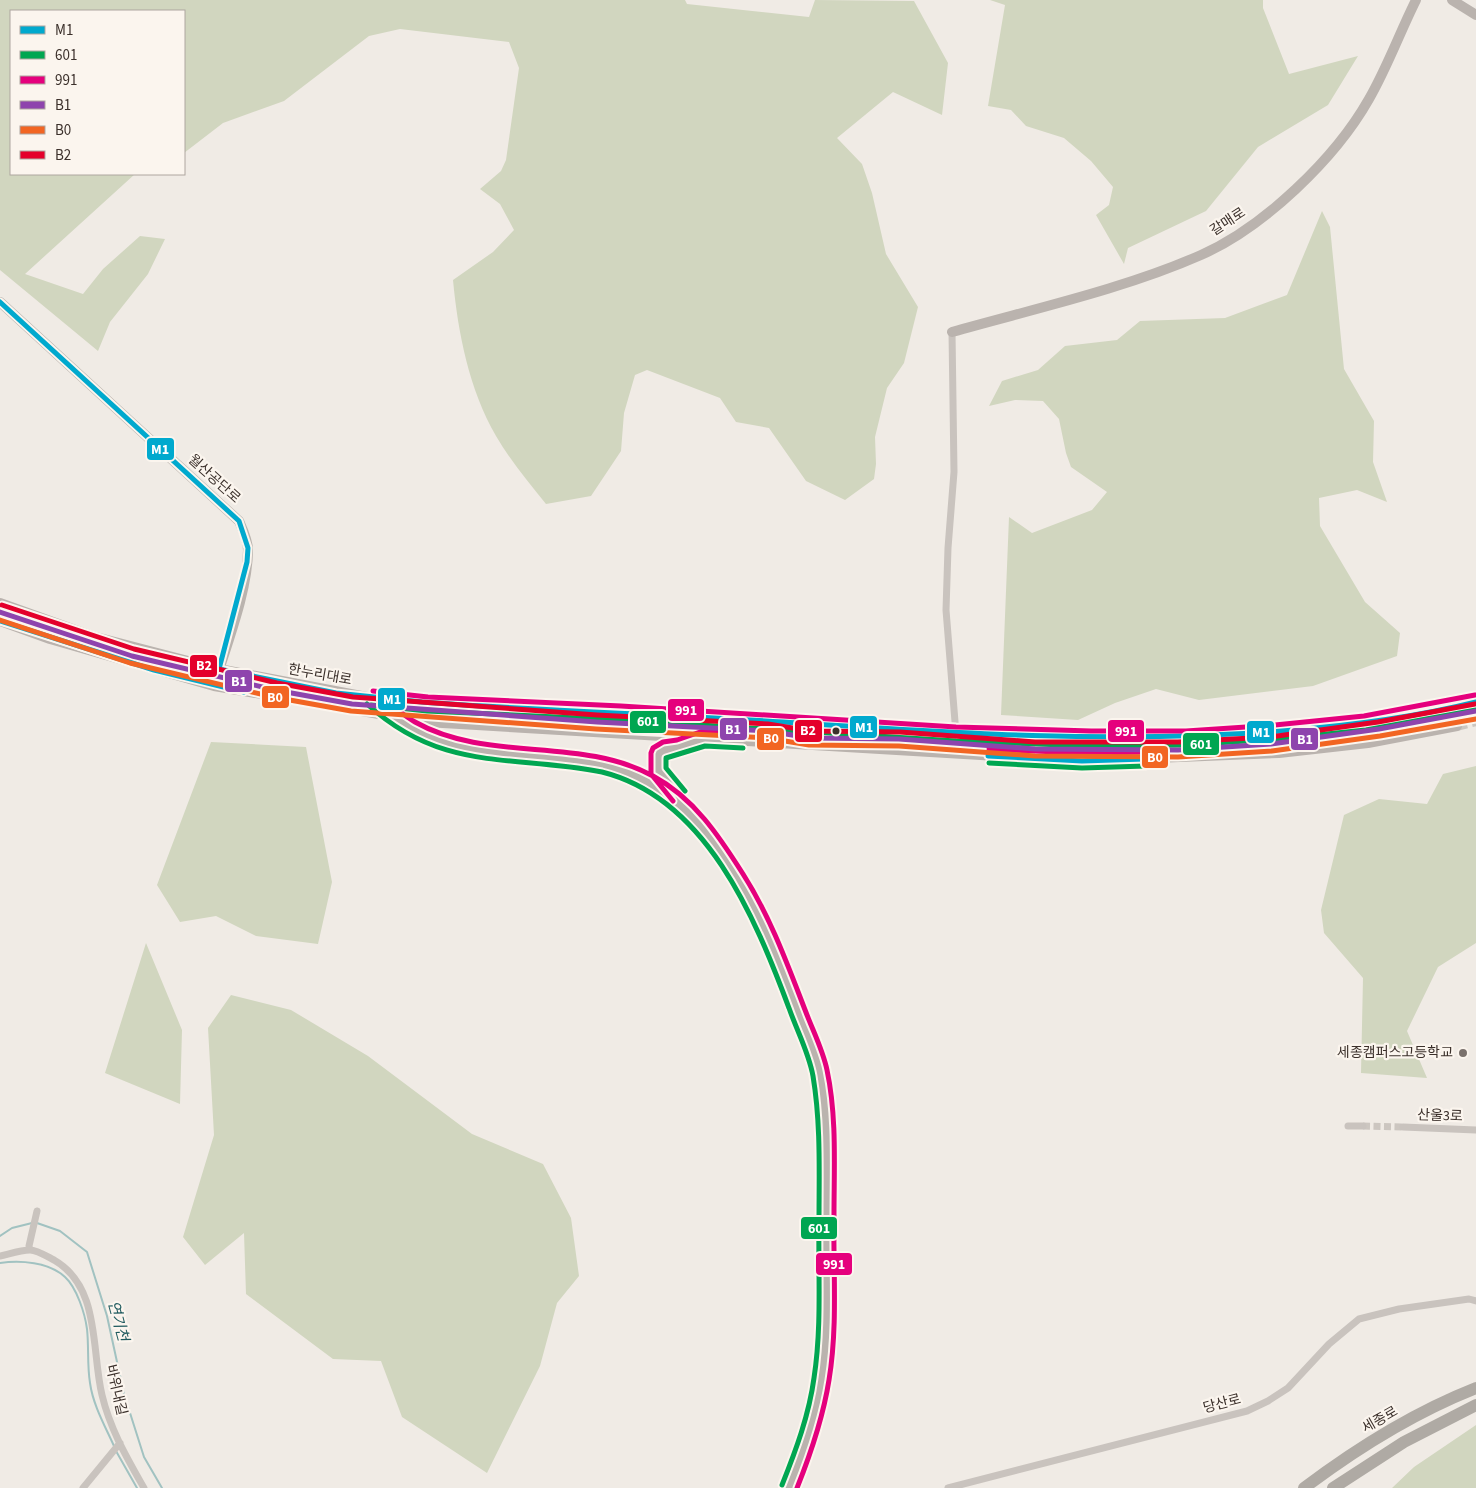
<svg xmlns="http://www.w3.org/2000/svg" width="1476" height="1488" font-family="'Source Sans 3','Noto Sans KR',sans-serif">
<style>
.green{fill:#d1d6bf}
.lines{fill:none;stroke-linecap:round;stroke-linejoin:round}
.stream{stroke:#a1c2c1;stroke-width:2}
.street-tunnel{stroke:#ccc6c0;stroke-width:7;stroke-dasharray:7 3.5;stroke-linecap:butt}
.secondary-tunnel{stroke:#ccc6c0;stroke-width:10;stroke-dasharray:10 5;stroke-linecap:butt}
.street{stroke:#c9c3be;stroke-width:7}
.secondary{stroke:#bab3ae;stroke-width:10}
.highway{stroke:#afaaa4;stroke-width:12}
.bus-1-casing{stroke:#fbf5ee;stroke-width:9}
.bus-2-casing{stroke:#fbf5ee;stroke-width:9}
.bus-3-casing{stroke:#fbf5ee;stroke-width:9}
.bus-4-casing{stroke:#fbf5ee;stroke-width:9}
.bus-5-casing{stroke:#fbf5ee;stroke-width:9}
.bus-6-casing{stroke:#fbf5ee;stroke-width:9}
.bus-1{stroke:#00a9ce;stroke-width:5}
.bus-2{stroke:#00a651;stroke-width:5}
.bus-3{stroke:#e5007d;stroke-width:5}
.bus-4{stroke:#8e44ad;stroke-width:5}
.bus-5{stroke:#f26522;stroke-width:5}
.bus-6{stroke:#e4002b;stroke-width:5}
.bus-dot{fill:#3b302b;stroke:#fbf5ee;stroke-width:2}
.poi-dot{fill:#7a716c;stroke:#fbf5ee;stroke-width:2}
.labels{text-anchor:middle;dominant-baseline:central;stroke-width:4.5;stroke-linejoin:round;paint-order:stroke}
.street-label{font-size:14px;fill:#3b302b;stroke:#fbf5ee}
.poi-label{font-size:14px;fill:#3b302b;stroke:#fbf5ee;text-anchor:end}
.water-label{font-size:15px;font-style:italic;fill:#1f5a5e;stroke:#fbf5ee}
.line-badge{stroke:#fbf5ee;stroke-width:2}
.badge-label{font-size:14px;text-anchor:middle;font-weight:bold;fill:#fff}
</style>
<rect width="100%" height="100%" fill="#f0ebe5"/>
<!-- green -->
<path class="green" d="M0 0H685L687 4 809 17 815 0 914 1 948 63 942 115 893 92 837 138 862 164 872 193 886 254 918 307 904 363 887 388 875 437 876 464 874 479 845 500 806 481 769 428 736 422 720 398 647 370 635 375 624 413 621 451 591 496 546 504C528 482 510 460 496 436 469 389 458 333 453 280L493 252 514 230 500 204 480 189 501 171 506 160 519 68 509 42 400 29 369 36 284 101 223 123 184 153V11H11V174H135L25 274 83 294 103 269 140 236 165 239 148 274 110 322 98 351 0 270Z
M990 0H1263V8L1289 74 1358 56 1328 105 1258 147 1206 211 1128 248 1124 264 1096 215 1109 205 1113 187 1091 161 1064 138 1026 126 1011 110 988 106 1005 5Z
M1322 211 1330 227 1344 369 1374 421 1373 462 1387 502 1357 490 1319 498 1320 526 1365 602 1400 633 1397 656 1313 686 1199 700 1156 689 1115 703 1078 720 1001 715 1009 517 1032 533 1092 510 1107 492 1071 467 1066 453 1059 419 1043 401 1015 400 989 406 1002 381 1038 370 1065 346 1117 340 1140 321 1225 318 1287 295Z
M211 742 306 747 332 882 318 944 256 936 216 916 180 922 157 885Z
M1476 766V943L1438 967 1407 1031 1427 1078 1361 1073 1363 978 1324 933 1321 910 1344 815 1379 799 1427 804 1443 774Z
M146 943 182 1030 180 1104 105 1073Z
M231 995 291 1010 368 1056 472 1134 543 1164 571 1218 579 1276 557 1303 540 1366 487 1473 402 1417 381 1361 333 1359 246 1294 244 1233 205 1265 183 1237 214 1135 208 1028Z
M1476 1425V1488H1392L1414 1467Z"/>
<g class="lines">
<!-- stream -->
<path class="stream" d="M37 1223 60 1231 87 1252 107 1316 124 1394 144 1457 162 1488
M0 1236 12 1228 32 1223
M0 1263C20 1260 49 1262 65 1277 77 1288 85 1314 87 1329 89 1347 87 1365 90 1383 93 1405 105 1426 114 1446
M116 1451 137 1488"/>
<!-- street-tunnel -->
<path class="street-tunnel" d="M1363 1126 1403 1127"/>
<!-- secondary-tunnel -->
<path class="secondary-tunnel" d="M1454 708 1476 702
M1457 726 1476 721"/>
<!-- street -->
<path class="street" d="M952 332 954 472 948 548 946 610 956 734
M1348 1126H1363
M1403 1127 1476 1130
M30 1250 29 1246 37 1211
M0 1256C9 1254 21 1250 30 1250 37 1250 48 1257 54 1260 101 1287 91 1350 102 1395 110 1429 127 1458 144 1488
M83 1488 120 1443
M948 1488 1247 1411 1268 1401 1288 1388 1329 1344 1359 1319 1399 1309 1469 1299 1476 1301"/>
<!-- secondary -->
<path class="secondary" d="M1452 0 1476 15
M0 302 239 521C243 530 248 540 248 550 248 591 226 646 214 686
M952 332C1033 309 1124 289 1201 255 1264 227 1335 159 1369 99 1387 68 1400 32 1416 0
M0 603 92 636 219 669 372 698 427 704 621 713 956 734 1091 739 1186 738 1276 732 1365 723 1454 708
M0 621 50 639 214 686 426 722 1082 761 1279 753 1368 743 1457 726
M372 698C422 751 486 752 554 758 581 761 607 763 632 774 684 796 707 831 736 877 765 921 782 968 800 1017 807 1035 816 1054 820 1072 829 1121 826 1171 826 1221 826 1267 828 1314 824 1360 821 1404 805 1447 789 1488
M678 795 658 771V754C669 746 686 745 700 740"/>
<!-- highway -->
<path class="highway" d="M1304 1488C1357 1448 1415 1412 1476 1388
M1333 1488 1404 1442 1476 1405"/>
<!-- bus-1 casing -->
<g class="bus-1-casing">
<path id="bus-1" d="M0 302 239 521 248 548 247 562 219 669 336 693 422 702C542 711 662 714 783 722 949 733 1115 744 1282 731 1347 726 1412 718 1476 702
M0 621 154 670 244 692
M988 756 1082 761 1145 759"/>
</g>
<!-- bus-2 casing -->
<g class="bus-2-casing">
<path id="bus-2" d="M367 704C443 773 510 754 602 772 706 798 755 917 789 1008 797 1031 809 1053 813 1076 821 1124 819 1173 819 1221 818 1273 822 1326 814 1378 809 1415 796 1450 782 1485
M371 705 427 711 621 720 956 741 1091 746 1186 745 1277 739 1366 730 1476 710
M989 763 1082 768 1146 766
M685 791 666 768V758L705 746 743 748"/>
</g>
<!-- bus-3 casing -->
<g class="bus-3-casing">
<path id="bus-3" d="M373 691 428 697 621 706 956 727 1091 731H1186L1275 725 1364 716 1475 695
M377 692C389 703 401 714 415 722 488 763 580 736 653 776 694 798 719 836 743 874 771 918 788 966 807 1015 814 1033 823 1051 827 1070 837 1117 834 1167 834 1214 833 1269 838 1326 829 1380 823 1418 811 1453 797 1488
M989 749 1082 753 1146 752
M673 801 651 774V753L653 748 663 742 677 740 703 731 745 734"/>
</g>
<!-- bus-4 casing -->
<g class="bus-4-casing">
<path id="bus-4" d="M0 612 132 656 275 690 352 704 597 722 768 731 810 738 899 739 1035 749 1178 750 1271 744 1379 729 1476 711"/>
</g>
<!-- bus-5 casing -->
<g class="bus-5-casing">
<path id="bus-5" d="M0 620 130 663 273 697 351 711 596 729 767 738 809 745 899 746 1035 756 1178 757 1272 751 1380 736 1476 719"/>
</g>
<!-- bus-6 casing -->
<g class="bus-6-casing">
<path id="bus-6" d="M2 605 134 649 277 683 353 697 597 715 768 724 811 731 900 732 1035 742H1178L1270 737 1378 722 1475 704"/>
</g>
<!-- bus-1 -->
<use href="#bus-1" class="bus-1"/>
<!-- bus-2 -->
<use href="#bus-2" class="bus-2"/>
<!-- bus-3 -->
<use href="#bus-3" class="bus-3"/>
<!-- bus-4 -->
<use href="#bus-4" class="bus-4"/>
<!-- bus-5 -->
<use href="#bus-5" class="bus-5"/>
<!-- bus-6 -->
<use href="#bus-6" class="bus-6"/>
</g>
<!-- markers -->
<circle class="bus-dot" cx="836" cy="731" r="4.5"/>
<circle class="poi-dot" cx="1463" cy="1053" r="5"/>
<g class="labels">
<!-- street labels -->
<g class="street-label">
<text transform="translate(1228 222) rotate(-33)">갈매로</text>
<text transform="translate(214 479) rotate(42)">월산공단로</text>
<text transform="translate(320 675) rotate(10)">한누리대로</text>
<text transform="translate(1440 1116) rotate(2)">산울3로</text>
<text transform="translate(116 1390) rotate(77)">바위내길</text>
<text transform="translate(1222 1404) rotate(-15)">당산로</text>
<text transform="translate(1380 1420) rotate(-30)">세종로</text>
</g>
<!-- poi labels -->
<g class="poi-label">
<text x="1453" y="1053">세종캠퍼스고등학교</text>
</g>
<!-- water labels -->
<g class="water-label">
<text transform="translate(118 1321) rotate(75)">연기천</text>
</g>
</g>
<g class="line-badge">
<rect x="146" y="437" width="29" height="24" rx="5" fill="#00a9ce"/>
<rect x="189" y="654" width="29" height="24" rx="5" fill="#e4002b"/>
<rect x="224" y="669" width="29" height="24" rx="5" fill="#8e44ad"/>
<rect x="261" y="685" width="29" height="24" rx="5" fill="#f26522"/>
<rect x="377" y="687" width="29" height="24" rx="5" fill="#00a9ce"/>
<rect x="667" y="698" width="38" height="24" rx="5" fill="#e5007d"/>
<rect x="629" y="710" width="38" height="24" rx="5" fill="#00a651"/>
<rect x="849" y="715" width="29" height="24" rx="5" fill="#00a9ce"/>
<rect x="719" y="717" width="29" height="24" rx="5" fill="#8e44ad"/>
<rect x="794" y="719" width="29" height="24" rx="5" fill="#e4002b"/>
<rect x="1107" y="719" width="38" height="24" rx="5" fill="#e5007d"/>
<rect x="1246" y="720" width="29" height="24" rx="5" fill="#00a9ce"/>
<rect x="756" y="727" width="29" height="24" rx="5" fill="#f26522"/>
<rect x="1290" y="727" width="29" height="24" rx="5" fill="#8e44ad"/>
<rect x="1182" y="732" width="38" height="24" rx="5" fill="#00a651"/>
<rect x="1141" y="745" width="28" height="24" rx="5" fill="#f26522"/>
<rect x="800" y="1216" width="38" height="24" rx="5" fill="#00a651"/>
<rect x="815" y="1252" width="38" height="24" rx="5" fill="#e5007d"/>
</g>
<g class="badge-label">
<text x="160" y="454">M1</text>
<text x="204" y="670">B2</text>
<text x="239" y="686">B1</text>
<text x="275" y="702">B0</text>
<text x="392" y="704">M1</text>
<text x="686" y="715">991</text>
<text x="648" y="726">601</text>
<text x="864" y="732">M1</text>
<text x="733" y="734">B1</text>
<text x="808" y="735">B2</text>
<text x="1126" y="736">991</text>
<text x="1261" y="737">M1</text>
<text x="771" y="743">B0</text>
<text x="1305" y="744">B1</text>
<text x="1201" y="749">601</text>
<text x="1155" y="762">B0</text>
<text x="819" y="1233">601</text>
<text x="834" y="1269">991</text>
</g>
<!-- legend -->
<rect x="10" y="10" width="175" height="165" fill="#fbf5ee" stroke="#aea6a0"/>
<rect x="20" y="26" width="25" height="8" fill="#00a9ce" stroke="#aea6a0"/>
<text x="55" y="35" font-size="15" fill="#3b302b">M1</text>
<rect x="20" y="51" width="25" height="8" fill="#00a651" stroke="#aea6a0"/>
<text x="55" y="60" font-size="15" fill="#3b302b">601</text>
<rect x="20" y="76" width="25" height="8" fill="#e5007d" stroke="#aea6a0"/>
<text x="55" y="85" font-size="15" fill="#3b302b">991</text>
<rect x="20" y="101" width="25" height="8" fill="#8e44ad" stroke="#aea6a0"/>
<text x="55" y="110" font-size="15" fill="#3b302b">B1</text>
<rect x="20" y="126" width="25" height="8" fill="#f26522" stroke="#aea6a0"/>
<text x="55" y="135" font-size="15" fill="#3b302b">B0</text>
<rect x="20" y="151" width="25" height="8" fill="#e4002b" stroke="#aea6a0"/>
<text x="55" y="160" font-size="15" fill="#3b302b">B2</text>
</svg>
